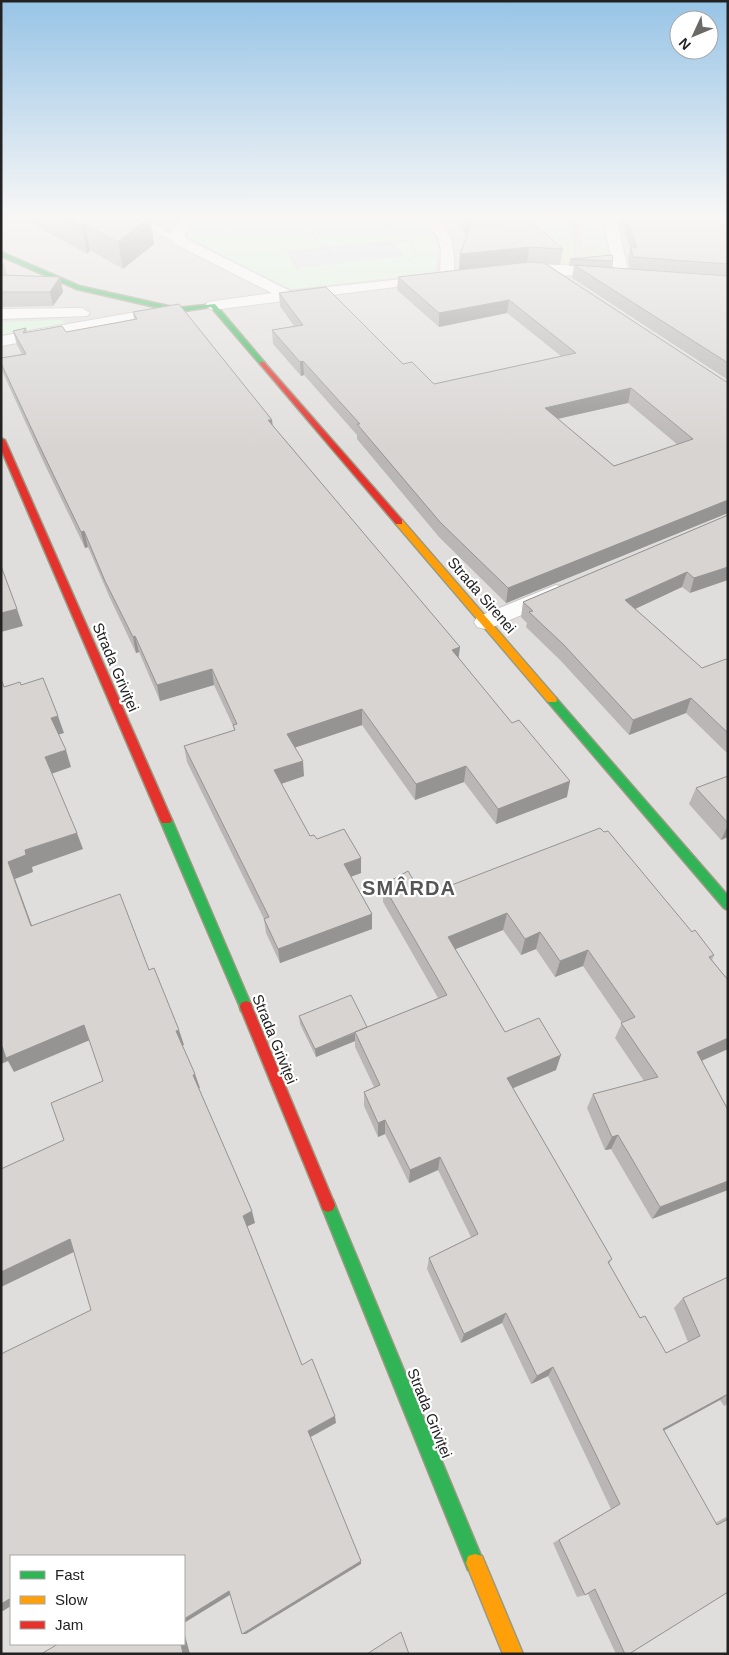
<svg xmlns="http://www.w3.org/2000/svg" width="729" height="1655" font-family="Helvetica,sans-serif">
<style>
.residential{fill:#dfdedc;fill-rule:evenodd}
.grass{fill:#ddeccb}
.park{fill:#daf5da}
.plaza{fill:#e2e1e5}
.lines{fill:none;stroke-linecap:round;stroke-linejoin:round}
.lane-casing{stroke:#c9c8c7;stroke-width:2}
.street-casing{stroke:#c9c8c7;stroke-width:2}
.fast-casing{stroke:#999a82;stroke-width:3}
.slow-casing{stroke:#999a82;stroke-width:3}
.jam-casing{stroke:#999a82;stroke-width:3}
.path{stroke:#dccecd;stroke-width:2;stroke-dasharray:1 1;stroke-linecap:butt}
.lane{fill:#fdfcfc;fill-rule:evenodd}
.street{fill:#fdfcfc;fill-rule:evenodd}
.fast{fill:#30b455;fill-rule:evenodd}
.slow{fill:#ff9f0a;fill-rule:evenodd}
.jam{fill:#e5322d;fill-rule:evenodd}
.wall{fill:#b9b6b5;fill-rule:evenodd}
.shaded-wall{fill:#969493}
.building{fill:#d7d4d2;stroke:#969493;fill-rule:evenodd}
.labels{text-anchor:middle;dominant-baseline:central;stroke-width:4.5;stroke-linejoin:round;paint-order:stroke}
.street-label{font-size:15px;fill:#222;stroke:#fff}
.district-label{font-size:20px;font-weight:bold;letter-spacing:1px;fill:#555;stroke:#fff}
</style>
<rect width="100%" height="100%" fill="#f0eeeb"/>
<!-- residential -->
<path class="residential" d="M1 218H728V1654H1ZM11 1556H184V1644H11Z"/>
<!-- grass -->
<path class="grass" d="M534 218H570L575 264 531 262 539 224Z
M580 218H601L610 263 584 260Z"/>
<!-- park -->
<path class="park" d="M200 218H414C430 227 438 234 438 253 437 261 438 267 433 273L291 289 188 238V230Z
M61 320 67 323 1 337V322Z"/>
<!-- plaza -->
<path class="plaza" d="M392 242 403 256 297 268 288 252Z"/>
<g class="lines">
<!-- lane casing -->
<g class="lane-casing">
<path id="lane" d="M131 218H143L183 240 175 242Z"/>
</g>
<!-- street casing -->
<g class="street-casing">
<path id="street" d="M182 218H197L186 229 185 238 290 291 440 275 441 250 438 237 419 218H434C456 234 454 252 454 277L447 281 441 279 435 282 213 310 208 308 205 305 208 302 272 293 173 243C168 233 174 225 182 218Z
M603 218H616L629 274 627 277 518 274 511 270C519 260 599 266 614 270Z
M170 306 178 311 175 314 1 346V336Z
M82 308 90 313 87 316 1 319V309Z
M556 585 564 587 567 592 564 597 493 627 485 629 477 627 474 622 477 617Z"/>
</g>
<!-- fast casing -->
<g class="fast-casing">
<path id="fast" d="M1 252 79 286 177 308 215 304 265 363 260 364 211 307 177 312 77 289 1 256Z
M552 697 556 698 728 896V910L724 908 548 702 547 700Z
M166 816 172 820 252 1007 251 1011 246 1013 241 1011 240 1007 160 820Z
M328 1198 333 1200 484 1563 482 1570 475 1572 468 1570 321 1205 323 1200Z"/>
</g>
<!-- slow casing -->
<g class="slow-casing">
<path id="slow" d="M396 520H402L556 698 557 700 556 702H548L396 524Z
M475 1554 482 1556 523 1654H503L466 1563 468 1556Z"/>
</g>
<!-- jam casing -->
<g class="jam-casing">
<path id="jam" d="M260 362H264L402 520V524H396L260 364Z
M1 438 5 440 172 820 170 823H162L160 820 1 449Z
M246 1001 251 1003 252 1007 335 1205 333 1210 328 1212 323 1210 240 1007 241 1003Z"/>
</g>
<!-- path -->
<path class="path" d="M229 218 226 224 229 236
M299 218 323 248
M370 218 390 226 405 237
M574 218 577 245
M392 242 403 256
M411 243 416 258
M299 267 297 268 288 252 409 240"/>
<!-- lane -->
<use href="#lane" class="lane"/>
<!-- street -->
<use href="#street" class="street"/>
<!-- fast -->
<use href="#fast" class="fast"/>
<!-- slow -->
<use href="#slow" class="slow"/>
<!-- jam -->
<use href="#jam" class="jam"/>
</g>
<!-- wall -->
<path class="wall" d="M23 218H150L154 244 123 269 90 250 87 254Z
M450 218H524L563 249 560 265 547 264 725 381 728 382V513L506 603 439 537 357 439V435L304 375 301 376 273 344 272 330 294 326 280 306 279 293 403 364 434 384 561 356 507 313 439 327 397 290 398 277 459 270 460 254 467 236ZM628 403 678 445 614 466 558 419Z
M620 218H728V380L572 278 574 266H569L570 259 613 261 612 268 630 269 628 260 630 248Z
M1 262 4 264 7 275 60 277 63 292 53 306 1 307Z
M133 312 272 420 273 426 459 658 567 797 496 824 464 782 415 800 362 725 295 747 304 776 281 784 310 836 317 839 361 873 351 877 372 914V929L280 963 266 933 264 919 187 762 184 746 234 730 233 726 214 685 160 701 139 652 136 653 109 596 88 547 85 548 44 463 3 373 1 366V358L22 354 17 345 13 331 26 328 27 332H66L134 319Z
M728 515 690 593 682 587 635 609 702 668 728 660V754L686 713 629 735 561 661 526 627 527 623 521 617 523 602Z
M728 776V837L721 840 689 804 696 788Z
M383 885 423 896 692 932 714 955 712 960 728 980V1049L702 1061 728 1110 652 1219 611 1149 605 1150 587 1108 593 1094 644 1081 615 1038 622 1023 583 966 555 977 536 949 521 955 503 930 455 949 505 1032 556 1070 513 1088 612 1259 609 1264 640 1318 666 1353 688 1342 674 1308 683 1298 728 1277V1404L724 1406 720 1400 664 1430 715 1523 728 1516V1592L629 1654H616L588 1594 585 1595 577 1597 553 1543 611 1509 548 1376 531 1384 502 1323 461 1343 427 1269 429 1258 471 1237 438 1170 409 1183 385 1134 378 1137 364 1106V1092L374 1087 355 1047V1041L316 1057 300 1024 299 1016 367 1027 438 998 383 902Z"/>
<!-- shaded-wall -->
<path class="shaded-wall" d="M148 218H150L154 244 123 269 118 242Z
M84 223 90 250 87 254 82 227Z
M529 247 527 263 459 271 460 254Z
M60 277 63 292 53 306 50 292Z
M509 300 507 313 439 327V313Z
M303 361 304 375 301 376 300 362Z
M631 388 628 403 543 422 545 408Z
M268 420H272L273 435Z
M728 500V513L506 603 508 588Z
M84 531 88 547 85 548 81 532Z
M728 567V580L690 593 694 578Z
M687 572 682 587 622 615 625 600Z
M17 609 23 626 1 632V613Z
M135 636 139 652 136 653 133 637Z
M460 647 458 663 452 650Z
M212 669 214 685 160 701 157 685Z
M691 698 686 713 629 735 633 720Z
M362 709V725L288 750 287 734Z
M58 716 64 733 57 735 51 718Z
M66 750 71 767 51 774 45 757Z
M303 761 304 776 275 786 274 770Z
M466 766 464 782 415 800 416 784Z
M570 781 567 797 496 824 498 809Z
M728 825V837L721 840Z
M77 833 83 849 32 867 33 872 15 879 38 942 31 926 8 862 25 850Z
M361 858V873L344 879V864Z
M507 913 503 930 446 953 448 937Z
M372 914V929L280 963 278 949Z
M540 932 536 949 521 955 525 939Z
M588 950 583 966 555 977 560 961Z
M84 1025 90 1040 14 1072 8 1061 1 1064V1046Z
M179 1030 184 1045 181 1046 176 1031Z
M355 1033V1041L316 1057 315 1049Z
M728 1038V1049L689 1066 697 1052Z
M561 1055 556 1070 504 1092 507 1078Z
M195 1074 200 1088 197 1089 193 1075Z
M385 1120V1134L378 1137V1123Z
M618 1135 611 1149 605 1150 612 1137Z
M440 1157 438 1170 409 1183 410 1170Z
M728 1181V1190L652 1219 660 1207Z
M252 1211 255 1223 246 1227 243 1216Z
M70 1239 78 1250 1 1287V1272Z
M506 1313 502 1323 461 1343 464 1334Z
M553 1367 548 1376 531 1384 537 1376Z
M728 1394 720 1400 654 1436 663 1429Z
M335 1416 336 1423 309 1438 308 1431Z
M361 1561V1564L246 1634H242Z
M229 1591 233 1593 184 1623V1619Z
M11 1598V1606L3 1611 1 1610V1604Z
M184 1632 190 1654H183L181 1644H184Z"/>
<!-- building -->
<path class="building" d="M65 218H148L118 242 84 223 82 227Z
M466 218H524L534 224 563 249 529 247 460 254 471 224Z
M626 218H728V264L633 257 631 248 637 247Z
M612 255 613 261 570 259Z
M529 262 544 263 725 381 728 382V500L508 588 440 522 357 424H360L303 361 300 362 272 330 303 325 279 293 326 287 403 364 412 362 434 384 576 353 509 300 439 313 398 277ZM631 388 693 439 614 466 545 408Z
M574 265 728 276V363Z
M1 275 60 277 50 292H1Z
M179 304 272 420H268L460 647 452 650 512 723 519 720 570 781 498 809 466 766 416 784 362 709 287 734 303 761 274 770 310 836 314 835 317 839 344 829 361 858 344 864 372 914 278 949 264 919 269 917 184 746 235 730 233 725 237 724 212 669 157 685 135 636 133 637 105 581 84 531 81 532 40 447 1 363V358L26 354 13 331 26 328 23 333 62 326 66 332 137 319 133 312Z
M728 515V567L694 578 687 572 625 600 702 668 726 659 728 660V733L691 698 633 720 564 645 529 612 533 611 523 602Z
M1 566 17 609 1 613Z
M43 678 58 716 51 718 66 750 45 757 77 833 25 850 26 855 8 862 31 926 120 894 149 970 154 968 179 1030 176 1031 195 1074 193 1075 252 1211 243 1216 302 1365 312 1359 335 1416 308 1431 361 1561 242 1634 229 1591 184 1619V1556H11V1598L1 1604V1354L91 1310 70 1239 1 1272V1169L64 1140 51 1103 103 1081 84 1025 6 1058 2 1046H1V679L4 687 20 682 21 685Z
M728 776V823L696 788Z
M600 828 604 832 608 831 692 932 695 930 714 955 709 957 728 980V1038L697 1052 728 1110V1181L660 1207 618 1135 612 1137 593 1094 658 1077 621 1023 635 1017 588 950 560 961 540 932 525 939 507 913 448 937 505 1032 539 1018 561 1055 507 1078 612 1259 608 1262 640 1318 645 1316 666 1353 700 1336 683 1298 728 1277V1394L663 1429 717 1525 728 1519V1592L629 1654H625L595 1589 585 1595 559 1540 620 1504 553 1367 537 1376 506 1313 464 1334 429 1258 478 1234 440 1157 410 1170 385 1120 378 1123 364 1092 380 1085 355 1032 447 995 383 885 408 871 423 896Z
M351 995 367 1027 315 1049 299 1016Z
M401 1632 409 1654H367Z
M58 1644H181L183 1654H41Z"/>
<!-- sky -->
<linearGradient id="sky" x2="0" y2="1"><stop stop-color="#97c4e6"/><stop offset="0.48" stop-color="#f8f7f6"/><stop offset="1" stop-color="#f8f7f6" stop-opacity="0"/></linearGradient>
<rect width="729" height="450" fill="url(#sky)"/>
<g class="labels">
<!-- street labels -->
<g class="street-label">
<text transform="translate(482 595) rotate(49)">Strada Sirenei</text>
<text transform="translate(116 667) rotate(67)">Strada Griviței</text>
<text transform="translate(275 1039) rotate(68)">Strada Griviței</text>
<text transform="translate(430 1413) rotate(68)">Strada Griviței</text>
</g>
<!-- district labels -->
<g class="district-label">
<text x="409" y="888">SMÂRDA</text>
</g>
</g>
<!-- border -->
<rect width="729" height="1655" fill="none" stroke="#222222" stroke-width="5"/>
<!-- legend -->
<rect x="10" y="1555" width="175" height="90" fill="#ffffff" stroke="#a7a7a7"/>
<rect x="20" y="1571" width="25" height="8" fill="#30b455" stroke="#a7a7a7"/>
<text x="55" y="1580" font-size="15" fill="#222222">Fast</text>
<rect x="20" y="1596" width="25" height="8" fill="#ff9f0a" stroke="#a7a7a7"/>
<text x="55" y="1605" font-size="15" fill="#222222">Slow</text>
<rect x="20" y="1621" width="25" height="8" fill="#e5322d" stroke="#a7a7a7"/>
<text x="55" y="1630" font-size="15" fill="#222222">Jam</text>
<!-- north arrow -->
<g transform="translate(694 35) rotate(226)"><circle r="24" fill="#ffffff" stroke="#a7a7a7"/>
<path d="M0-4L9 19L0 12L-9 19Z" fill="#6a6968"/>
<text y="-8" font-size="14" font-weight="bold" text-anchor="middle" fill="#222222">N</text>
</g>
</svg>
